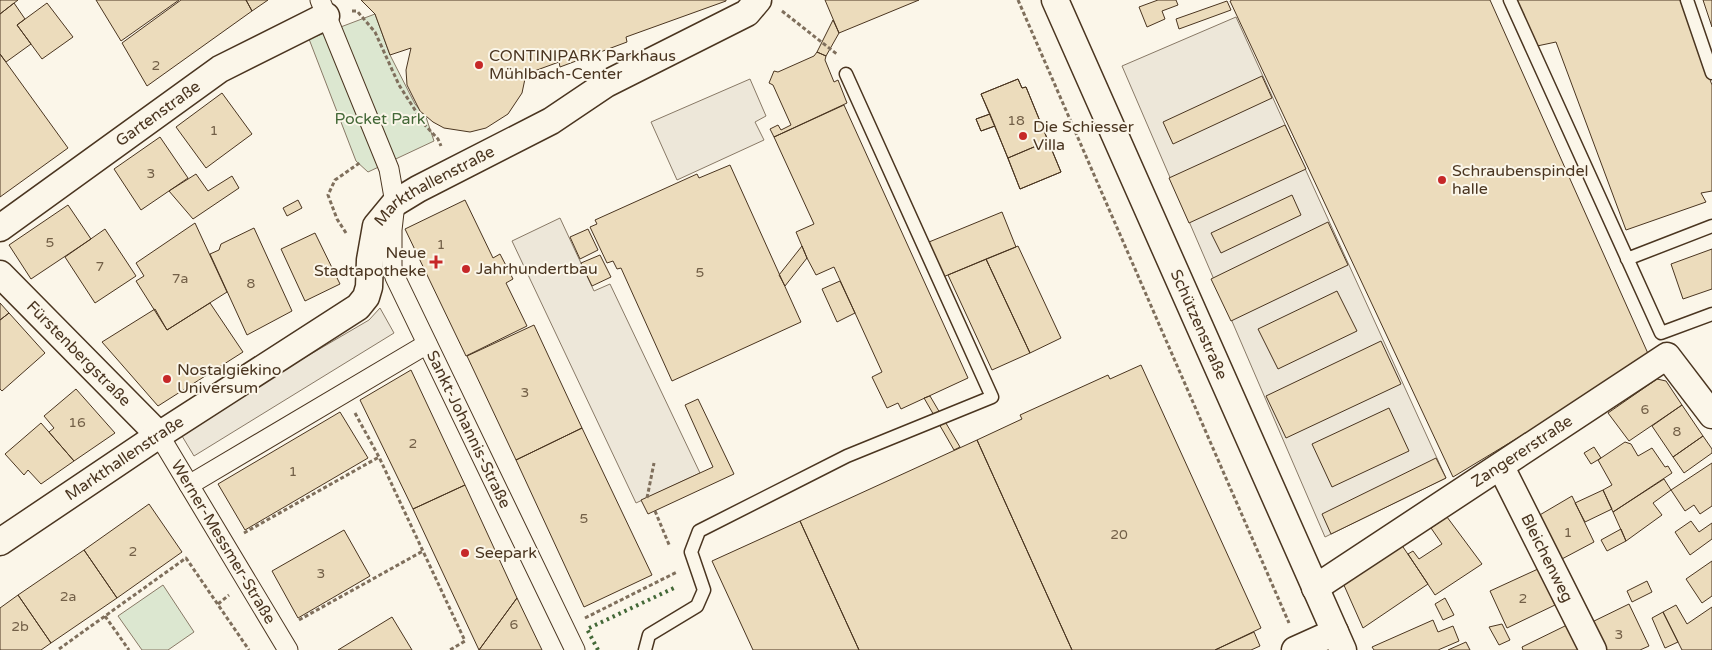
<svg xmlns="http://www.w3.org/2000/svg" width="1712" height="650" font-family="'Varela Round',sans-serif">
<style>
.green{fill:#dce7d0;stroke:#887966}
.parking{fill:#ede7d9;stroke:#887966}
.building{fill:#ecdcbc;stroke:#4a3520}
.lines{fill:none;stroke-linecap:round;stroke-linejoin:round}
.service-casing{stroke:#4a3520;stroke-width:15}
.pedestrian-casing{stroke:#4a3520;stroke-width:21}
.minor-casing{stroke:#4a3520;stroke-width:29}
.path{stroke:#7f6f5c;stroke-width:3;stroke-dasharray:4 2.5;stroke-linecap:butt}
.service{stroke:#fbf6e9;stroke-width:12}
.pedestrian{stroke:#fbf6e9;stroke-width:19}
.minor{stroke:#fbf6e9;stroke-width:26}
.hedge{stroke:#436837;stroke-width:4;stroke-dasharray:2.5 4;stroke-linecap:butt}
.poi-dot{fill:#c62828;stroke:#fbf6e9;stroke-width:2}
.labels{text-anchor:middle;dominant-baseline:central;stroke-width:4;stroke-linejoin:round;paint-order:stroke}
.number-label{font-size:14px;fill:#725f47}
.poi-label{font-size:16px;fill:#4a3520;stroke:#fbf6e9;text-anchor:start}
.street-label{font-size:16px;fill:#4a3520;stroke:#fbf6e9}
.park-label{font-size:16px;fill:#436837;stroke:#fbf6e9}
</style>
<rect width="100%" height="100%" fill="#fbf6e9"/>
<!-- green -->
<path class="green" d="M375 14 390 55 415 104 426 117 434 141 368 172 356 161 309 39Z
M163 585 194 632 168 650H142L118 616Z"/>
<!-- parking -->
<path class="parking" d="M1236 17 1446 478 1325 537 1122 66Z
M750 79 766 116 755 122 764 140 677 180 651 122Z
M560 218 594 291 610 284 700 473 636 503 512 241Z
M380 308 394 333 194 456 182 436 275 375 369 320Z"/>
<!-- building -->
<path class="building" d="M0 0H18L0 14Z
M96 0H179L121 41Z
M181 0H246L252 11 147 86 122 43Z
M246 0H268L252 11Z
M361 0H726V1L626 37 627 42 560 67 559 62 526 74 522 93 508 114 486 128 470 132 444 128 433 122 420 111 407 85 406 70 411 48 390 55 375 14Z
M825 0H919L839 33Z
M1158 0H1176L1178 5 1162 11 1165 19 1147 27 1139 7Z
M1232 0H1490L1650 358 1453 477 1230 1Z
M1517 0H1680L1712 85V191L1701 193 1706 202 1626 230 1556 42 1537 46Z
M1703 0H1712V27Z
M1227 1 1231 10 1179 29 1176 19Z
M14 3 25 19 17 25 31 44 6 62 0 54V14Z
M47 3 73 37 42 59 17 25Z
M833 20 839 33 826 56 817 52Z
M817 52 826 56 825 60 834 82 838 80 847 103 774 137 770 129 778 125 781 130 791 125 773 85 769 83 774 71 778 72 814 56Z
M0 54 68 148 0 197Z
M1262 76 1272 98 1173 144 1163 122Z
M1018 79 1022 88 1026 87 1048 141 1008 158 981 94Z
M1018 79 1022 88 1026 87 1061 172 1020 189 995 126 981 131 976 119 990 114 981 94Z
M222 93 252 134 206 168 176 127Z
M844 105 968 378 901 409 898 403 887 408 872 377 882 372 834 267 816 275 807 258 796 232 814 224 774 137Z
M990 114 995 126 981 131 976 119Z
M1285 125 1306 169 1189 223 1169 178Z
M160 137 188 178 141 210 114 169Z
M1048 141 1061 172 1020 189 1008 158Z
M730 165 801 322 672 381 621 268 617 269 613 261 607 263 590 227 597 224 595 220 697 174 699 178Z
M196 174 208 191 232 176 239 188 193 219 169 191Z
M1292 195 1301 215 1221 253 1211 233Z
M298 200 302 208 287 216 283 208Z
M465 200 493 258 500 254 513 279 506 283 527 326 466 356 405 229Z
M68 205 91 239 31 279 9 245Z
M1002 212 1016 247 943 277 929 242Z
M1328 222 1348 265 1231 321 1211 279Z
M195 223 227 292 167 330 136 281 144 276 136 263Z
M254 228 292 311 247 335 210 254 219 250 221 244Z
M105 229 136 276 95 303 65 257Z
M588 229 598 250 580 259 570 237Z
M315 233 340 284 305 301 281 249Z
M802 246 807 258 785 286 779 275Z
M1018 246 1061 338 1030 353 986 259Z
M1712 249V289L1683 299 1671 264Z
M600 255 611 277 592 286 581 263Z
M986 259 1030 353 992 370 948 275Z
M840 281 855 313 837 322 822 289Z
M1337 291 1357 331 1278 369 1258 329Z
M0 303 9 313 0 320Z
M210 303 243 352 158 406 102 342 155 309 167 330Z
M9 313 45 353 2 391 0 389V320Z
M534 325 582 428 516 460 467 356Z
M1381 341 1401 384 1286 438 1266 396Z
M1141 365 1261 628 1215 650H1072L977 440 1022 419 1020 415 1108 375 1110 379Z
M411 370 465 485 413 509 360 400Z
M1657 379 1666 381 1682 405 1629 441 1608 413Z
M76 389 115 433 74 461 49 432 54 428 44 416Z
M930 396 960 447 954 450 924 398Z
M698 399 734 474 648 514 641 500 713 467 685 405Z
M1682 405 1703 436 1673 457 1652 426Z
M1389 408 1409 451 1332 487 1312 444Z
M340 412 368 458 245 530 218 484Z
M41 423 74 461 41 484 28 470 24 475 5 454Z
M582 428 652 575 584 607 516 460Z
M1703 436 1712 449V453L1684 473 1673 457Z
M977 440 1072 650H859L800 521Z
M1625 442 1631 444 1638 456 1652 448 1665 467 1668 466 1672 473 1613 512 1603 490 1612 485 1598 460Z
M1594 447 1601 458 1591 464 1584 453Z
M1436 458 1446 478 1331 534 1322 514Z
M1712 463V506L1700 514 1694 505 1685 511 1671 490Z
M1664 479 1671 490 1653 503 1662 515 1626 541 1613 512Z
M465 485 517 598 479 650 413 509Z
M1603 490 1612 509 1585 522 1575 503Z
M1572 496 1594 542 1560 560 1538 516Z
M149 504 182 552 117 598 84 550Z
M1447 517 1482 564 1435 595 1408 554 1413 551 1419 559 1442 544 1431 528Z
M800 521 859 650H753L712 561Z
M1691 521 1699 532 1712 523V539L1690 555 1675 532Z
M1621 529 1626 541 1607 551 1601 540Z
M344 530 370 576 298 618 272 571Z
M1401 544 1428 584 1363 628 1343 583Z
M84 550 117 598 51 643 18 595Z
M1712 561V596L1702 603 1686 579Z
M1538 569 1555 605 1507 628 1490 591Z
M1647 581 1652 592 1632 602 1627 591Z
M18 595 51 643 41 650H0V608Z
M517 598 542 650H479Z
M1445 598 1454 615 1443 620 1435 604Z
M1629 604 1649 646 1640 650H1603L1590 623Z
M1676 605 1687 624 1712 607V650H1682L1663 612Z
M1663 612 1678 642 1665 648 1652 618Z
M392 617 412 650H338Z
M1433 620 1438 632 1453 626 1459 641 1438 650H1374L1372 647Z
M1502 624 1510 640 1499 645 1489 627Z
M1567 625 1579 650H1523L1522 647Z
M1254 632 1260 646 1251 650H1215Z
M1466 642 1470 650H1448Z"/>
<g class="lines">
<!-- service casing -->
<g class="service-casing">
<path id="service" d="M1510 0 1661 333 1712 314
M1687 0 1712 73
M1627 259 1712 226
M645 650 649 635 697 606 704 590 691 552 699 531 847 456 992 397 846 74"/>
</g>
<!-- pedestrian casing -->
<g class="pedestrian-casing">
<g id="pedestrian">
<path id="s1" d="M320 0 389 169 395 203 392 230V267L395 277 575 650"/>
<path id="s2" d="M159 435 288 650"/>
<path d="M189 485 427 344"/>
</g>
</g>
<!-- minor casing -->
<g class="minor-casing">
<g id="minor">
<path id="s3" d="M1055 0 1343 650"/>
<path id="s4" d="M0 228 220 69 326 16"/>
<path id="s5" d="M0 274 159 435"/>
<path id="s6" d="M1501 467 1593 650"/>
<path id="s7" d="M0 542 159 435 358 307 366 297 369 287 370 260 376 226 395 203 418 189 551 121 606 84 747 13 758 0"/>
<path id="s8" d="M1315 588 1667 356 1712 415"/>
<path d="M1295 650 1335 632"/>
</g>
</g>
<!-- path -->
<path class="path" d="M1018 0 1289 623
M352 11H357L375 32 399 85 424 124 438 139 441 146
M782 11 838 55
M346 233 337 219 328 195 335 180 361 162
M355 413 379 457 465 641 450 650
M647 498 654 463
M655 511 670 547
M244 533 379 457
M218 604 229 595
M105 616 129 650
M585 618 677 572
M299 620 423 551
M59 649 186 558 249 650"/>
<!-- service -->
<use href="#service" class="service"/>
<!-- pedestrian -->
<use href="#pedestrian" class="pedestrian"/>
<!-- minor -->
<use href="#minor" class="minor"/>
<!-- hedge -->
<path class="hedge" d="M598 650 587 629 676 587"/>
</g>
<!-- markers -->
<g class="poi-dot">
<circle cx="479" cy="65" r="5"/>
<circle cx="1023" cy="136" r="5"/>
<circle cx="1442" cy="180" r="5"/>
<path d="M433.5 254.5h5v5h5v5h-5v5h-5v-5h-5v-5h5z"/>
<circle cx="466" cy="269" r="5"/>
<circle cx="167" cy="379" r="5"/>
<circle cx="465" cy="553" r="5"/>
</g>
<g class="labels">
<!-- number labels -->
<g class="number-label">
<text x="156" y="65">2</text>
<text x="1016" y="120">18</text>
<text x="214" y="130">1</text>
<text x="151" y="173">3</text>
<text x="50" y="242">5</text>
<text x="441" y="244">1</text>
<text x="100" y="266">7</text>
<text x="700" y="272">5</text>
<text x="180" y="278">7a</text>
<text x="251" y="283">8</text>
<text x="525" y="392">3</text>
<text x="1645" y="409">6</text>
<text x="77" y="422">16</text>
<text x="1677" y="431">8</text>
<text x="413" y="443">2</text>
<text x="293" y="471">1</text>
<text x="584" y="518">5</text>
<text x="1568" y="532">1</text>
<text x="1119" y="534">20</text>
<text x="133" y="551">2</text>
<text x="321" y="573">3</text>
<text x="68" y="596">2a</text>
<text x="1523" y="598">2</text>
<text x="514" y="624">6</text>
<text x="20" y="626">2b</text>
<text x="1619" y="634">3</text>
</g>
<!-- poi labels -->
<g class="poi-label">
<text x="489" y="56">CONTINIPARK Parkhaus<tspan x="489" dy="18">Mühlbach-Center</tspan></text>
<text x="1033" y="127">Die Schiesser<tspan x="1033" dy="18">Villa</tspan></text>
<text x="1452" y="171">Schraubenspindel<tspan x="1452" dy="18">halle</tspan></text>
<text x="426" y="253" text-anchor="end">Neue<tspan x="426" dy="18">Stadtapotheke</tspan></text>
<text x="476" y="269">Jahrhundertbau</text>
<text x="177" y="370">Nostalgiekino<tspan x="177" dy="18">Universum</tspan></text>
<text x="475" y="553">Seepark</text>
</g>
<!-- street labels -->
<g class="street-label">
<text stroke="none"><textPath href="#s4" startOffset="195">Gartenstraße</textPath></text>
<text stroke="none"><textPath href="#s7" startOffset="585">Markthallenstraße</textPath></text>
<text stroke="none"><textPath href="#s3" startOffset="355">Schützenstraße</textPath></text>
<text stroke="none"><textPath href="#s5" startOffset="112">Fürstenbergstraße</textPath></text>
<text stroke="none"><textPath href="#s1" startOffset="461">Sankt-Johannis-Straße</textPath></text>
<text stroke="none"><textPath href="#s8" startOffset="248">Zangererstraße</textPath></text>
<text stroke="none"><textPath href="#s7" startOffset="150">Markthallenstraße</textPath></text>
<text stroke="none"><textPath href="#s2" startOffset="125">Werner-Messmer-Straße</textPath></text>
<text stroke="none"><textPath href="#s6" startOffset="102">Bleichenweg</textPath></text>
</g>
<!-- park labels -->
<g class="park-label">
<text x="380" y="119">Pocket Park</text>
</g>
</g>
</svg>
